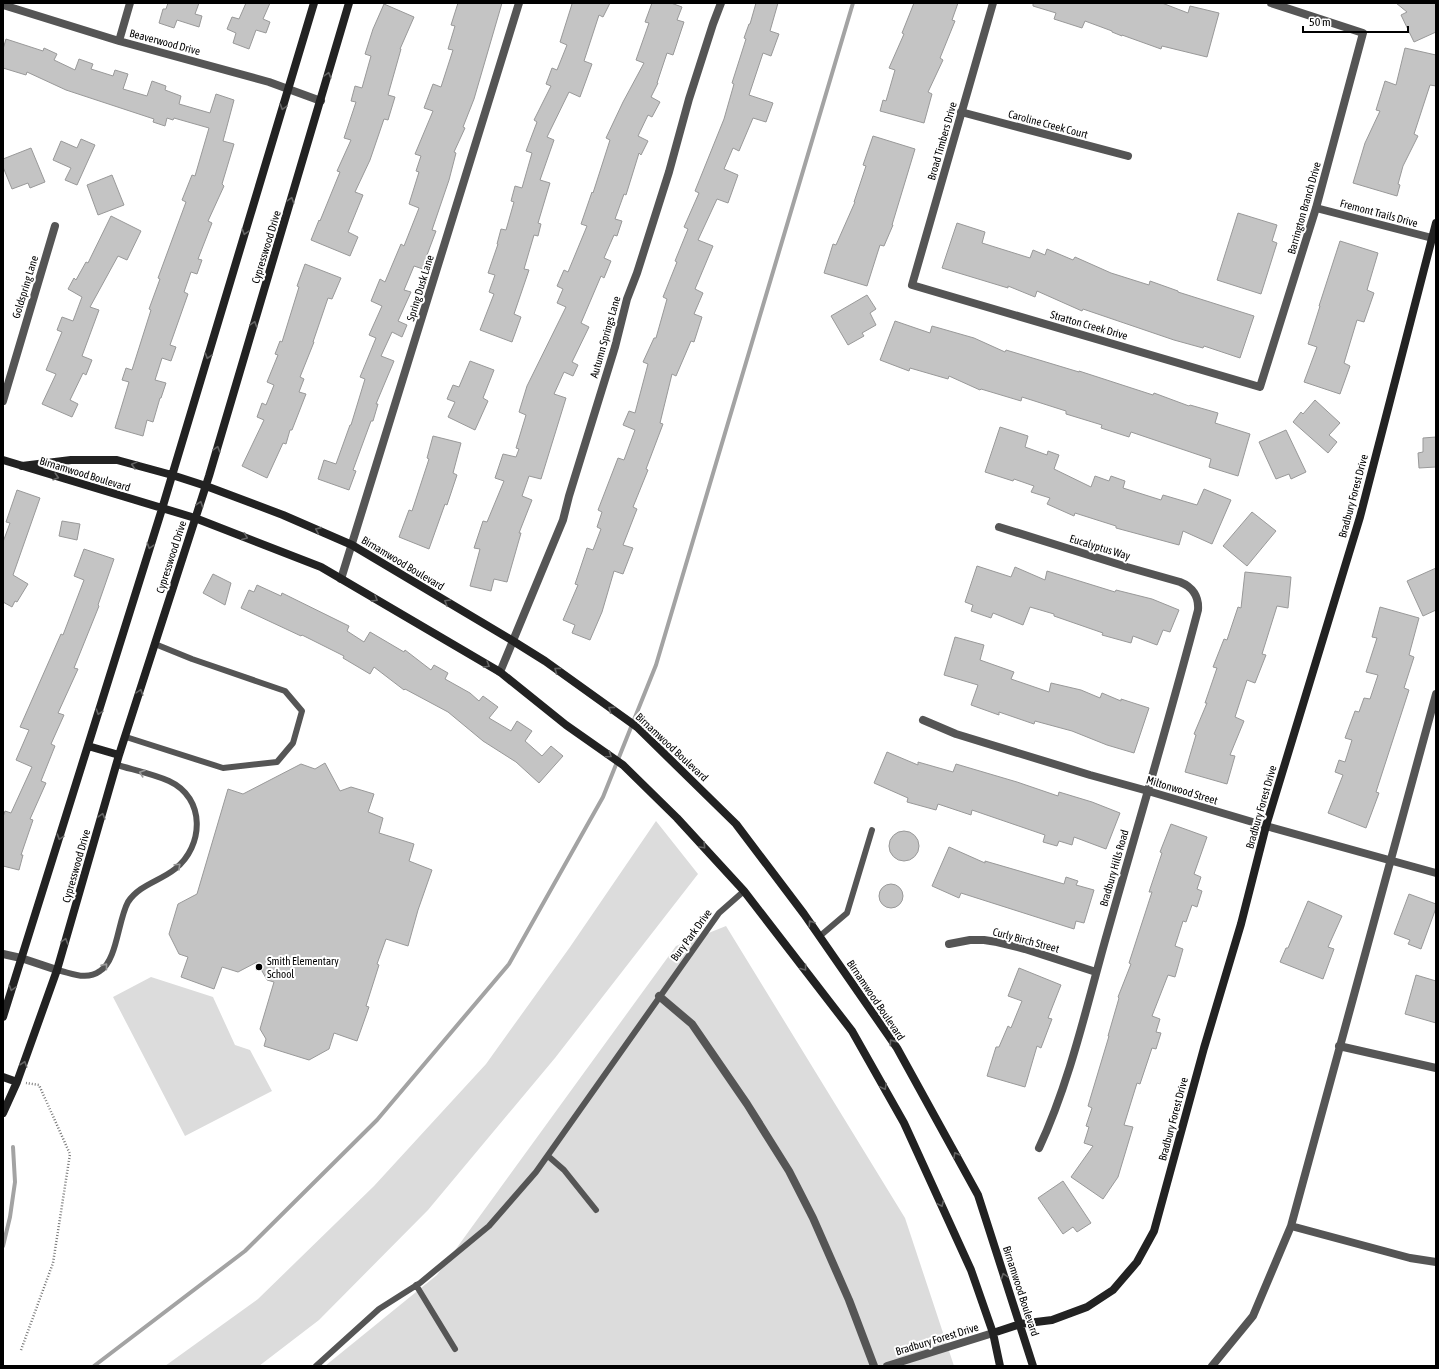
<svg xmlns="http://www.w3.org/2000/svg" width="1439" height="1369" font-family="'Asap Condensed',sans-serif">
<style>
.green{fill:#dcdcdc}
.lines{fill:none;stroke-linecap:round;stroke-linejoin:round}
.stream{stroke:#a3a3a3;stroke-width:4}
.building{fill:#c4c4c4;stroke:#999}
.path{stroke:#777;stroke-width:2.5;stroke-dasharray:1 2;stroke-linecap:butt}
.lane{stroke:#555;stroke-width:6}
.street{stroke:#555;stroke-width:8}
.secondary{stroke:#222;stroke-width:8}
.oneway{stroke:#646464}
.oneway2{stroke:#999}
.poi-dot{fill:#000;stroke:#fff;stroke-width:1.5}
.labels{text-anchor:middle;dominant-baseline:central;stroke-width:4;stroke-linejoin:round;paint-order:stroke}
.street-label{font-size:11px;fill:#000;stroke:#fff}
.poi-label{font-size:11px;fill:#000;stroke:#fff;text-anchor:start}
</style>
<rect width="100%" height="100%" fill="#fff"/>
<!-- green -->
<path class="green" d="M656 821 698 874 555 1058 428 1210 319 1320 259 1366H165L258 1299 374 1186 486 1064 570 947Z
M726 926 905 1218 954 1366H325L437 1275 676 946Z
M151 977 213 997 235 1045 250 1050 272 1091 185 1136 113 997Z"/>
<g class="lines">
<!-- stream -->
<path class="stream" d="M3 1246 10 1217 15 1182 13 1147
M94 1366 245 1251 377 1120 509 964 603 797 656 665 853 3"/>
</g>
<!-- building -->
<path class="building" d="M168 3H199L195 14 202 16 199 27 177 20 174 28 159 23 163 9H166Z
M246 3H270L263 19 270 22 266 33 256 30 249 49 233 43 236 33 227 29 232 17 239 19Z
M458 3H502L474 99 463 127 465 128 454 152 456 153 449 180 432 230 436 231 427 255 428 256 423 269 414 266 404 290 411 292 398 321 407 325 402 337 392 332 381 356 394 361 376 404H378L373 421H371L353 470 356 471 349 490 318 479 324 460 336 464 350 425H351L365 379 360 377 376 338 369 335 382 306 371 301 380 279 385 282 401 244 404 246 419 208 409 204 419 172 416 171 421 156 415 154 433 111 424 108 433 84 441 87 453 50 448 49 455 26 451 25Z
M570 3H610L603 17 599 15 584 61 592 64 580 97 569 92 547 137 554 140 540 180 550 183 538 223 541 224 538 236 534 235 524 269 529 270 514 314 521 317 512 342 480 330 494 294 489 292 495 275 488 273 498 244H497L501 229 506 230 514 202 511 201 515 186 522 188 532 153 526 151 537 122 534 120 551 86 546 84 552 68 557 70 567 45 560 42 572 4Z
M652 3H671L682 7 677 20 684 22 673 55 667 53 657 83H658L651 97 660 102 652 117 648 115 638 136 648 141 641 155 639 153 626 195 624 194 615 219 622 221 617 236 614 235 604 258 611 261 604 278 601 276 581 323 589 327 572 362 578 365 573 376 564 372 554 394 566 398 541 479 529 476 522 496 532 500 519 533H521L507 582 494 579 491 591 470 586 480 549 474 548 483 521 487 522 504 481 495 478 503 454 516 457 519 449 516 448 526 415 519 412 527 386 566 307 557 303 563 289 557 286 564 270 568 272 587 226 581 224 592 192 593 193 610 140 606 138 623 102 644 63 636 60 649 23 645 22Z
M756 3H778L770 31 779 34 771 56 763 53 749 95 773 103 766 122 753 118 739 151 733 148 724 169 738 175 728 203 717 199 698 240 713 246 695 289 703 293 694 314 702 317 694 342 691 341 676 376 672 374 660 423 663 424 646 469 648 470 633 507 637 509 623 545 633 548 623 574 614 571 602 612 590 640 572 633 575 625 563 620 578 585 575 584 587 548 593 550 601 529 597 527 602 512 598 510 618 458 624 460 635 430 623 425 629 411 635 413 648 364 643 362 654 338H656L667 299 663 297 677 262 675 261 688 229 684 227 699 193 695 191 724 119 734 84 732 83 746 39 744 38 749 24H750Z
M914 3H958L952 20 955 21 940 58 943 60 928 92 932 94 924 123 880 111 883 100 886 101 895 70 889 68 904 34 902 33Z
M1033 3H1162L1188 13 1190 6 1219 13 1207 57 1162 46 1161 49 1122 35V36L1112 32V31L1085 21 1082 28 1054 19 1056 13 1033 6Z
M1396 3H1436V32L1414 42 1401 15 1407 12Z
M384 4 414 17 400 49H401L388 95 395 97 388 120 384 119 370 160 355 192 363 195 348 232 358 237 350 256 311 240 319 220 320 221 340 172 337 171 351 140 344 138 356 102 351 101 355 86 362 88 371 56 365 54 373 29Z
M6 39 43 51 44 48 57 54 54 60 75 70 79 59 93 64 91 69 113 76 115 70 128 74 123 89 147 96 152 81 166 86 165 90 181 96 179 104 210 113 216 94 234 100 223 141 234 144 222 184 224 186 208 221 212 223 198 259 202 260 197 274 191 272 184 292 188 294 170 345 176 347 171 361 162 358 155 380 166 383 161 398H160L153 422 147 420 143 436 115 428 129 382 122 380 126 368 132 370 151 310 149 309 160 279 158 278 186 202 182 200 192 175 195 176 209 128 174 118 173 120 167 118 165 126 153 122 154 119 66 90 27 72 26 75 3 68V49Z
M1405 48 1436 55V86L1430 85 1414 134 1418 136 1403 166 1398 184 1400 185 1397 196 1353 183 1365 143 1380 111 1376 110 1385 81 1396 85Z
M873 136 915 149 892 225H893L884 246 880 245 867 286 824 273 833 244 836 245 855 202H854L866 166 863 165Z
M81 139 95 145 77 185 65 180 71 168 53 160 61 141 77 148Z
M31 148 45 182 30 188 28 183 12 189 3 167V159Z
M112 175 124 205 98 215 87 185Z
M1238 213 1277 225 1272 241 1277 243 1261 294 1217 280Z
M111 216 141 231 127 260 118 256 90 307 99 310 82 356 92 360 86 375 83 373 70 400 78 404 72 417 42 404 56 374 46 370 62 332 57 330 62 317 73 321 82 297 68 289 74 278 76 280 86 262 88 263Z
M957 223 985 232 982 243 1030 258 1033 250 1045 255 1047 249 1073 260 1075 257 1111 273 1149 285 1150 281 1178 291V292L1254 316 1240 358 1204 346 1203 348 1174 340 1083 309 1082 311 1037 291 1035 297 1008 286V288L942 268Z
M1340 241 1378 253 1367 290 1374 293 1364 322 1357 320 1344 363 1350 366 1340 394 1304 382 1317 347 1308 344 1320 306H1319Z
M305 264 341 278 332 299 328 298 313 342H314L300 377 304 379 299 392 306 394 292 430H290L286 444 283 443 267 478 242 466 264 420 257 417 262 403 266 405 274 385 267 382 278 355 275 354 280 341 282 342 299 287 297 286Z
M867 295 876 309 870 313 876 325 862 333 864 336 848 345 831 316Z
M895 321 930 333 932 326 974 338 1005 352 1006 350 1079 372V371L1153 395 1154 393 1189 406 1190 405 1218 413 1215 423 1250 434 1238 476 1209 467 1211 459 1131 432 1129 437 1101 428 1102 425 1066 414V411L1022 397 1021 401 981 389 980 390 949 376 948 379 910 368 909 371 880 360Z
M470 361 494 370 483 398 488 401 475 430 448 417 455 402 447 399 453 385 459 387Z
M1315 400 1340 423 1329 435 1337 442 1328 453 1293 422 1301 412 1303 414Z
M1000 427 1028 436 1025 447 1047 455 1048 451 1059 455 1054 469 1091 487 1095 476 1109 481 1111 476 1125 481 1123 488 1161 500 1163 495 1197 505 1204 489 1231 500 1212 544 1183 531 1179 545 1116 528V526L1075 513 1074 516 1047 504 1050 498 1031 492 1034 486 1014 479 1013 481 985 472Z
M1286 430 1306 472 1291 479 1289 474 1276 479 1259 442Z
M433 436 461 443 453 473 457 475 447 505 445 504 429 549 399 537 409 510 412 511 429 459 427 458Z
M1436 437V467L1419 468 1418 453 1423 452V438Z
M17 490 40 498 13 575 28 584 17 602 15 601 12 607 3 602V542L10 523 6 522Z
M1252 512 1276 531 1247 566 1223 546Z
M62 521 80 524 77 540 59 536Z
M84 549 114 559 98 605 99 606 74 668 78 669 58 713 64 715 51 744 55 746 41 781 46 783 30 819 33 820 21 855H23L19 870 3 866V817L5 811 11 813 32 767 16 760 29 730 20 727 61 634 63 635 84 580 74 576Z
M977 566 1011 577 1015 567 1045 580 1047 571 1115 592 1116 590 1152 599 1179 610 1170 632 1163 630 1157 645 1133 636 1131 643 1102 635 1103 633 1054 616V614L1030 607 1023 625 993 613 991 618 971 611 973 605 965 602Z
M1436 568V610L1423 616 1407 581Z
M1245 572 1291 577 1288 608 1277 606 1262 654 1266 655 1255 683 1247 680 1235 717 1244 721 1230 755 1235 756 1227 784 1185 772 1196 735 1194 734 1207 703H1205L1217 668 1213 667 1224 639 1227 640 1238 607 1241 608Z
M213 574 231 583 225 605 203 593Z
M257 585 281 596 282 593 349 626 347 631 364 642 370 632 404 652 405 650 431 670 434 665 448 673 445 679 470 693 479 701 483 696 498 707 489 718 511 731 517 721 532 731 525 741 542 756 551 746 563 756 539 783 516 762 483 741 448 712 405 689 404 690 374 667 370 674 343 658 344 656 302 635 301 636 241 608 249 590 254 592Z
M1380 607 1419 618 1409 655 1414 657 1404 688 1409 690 1376 792 1379 793 1366 828 1328 813 1343 775 1335 772 1339 760 1345 762 1352 740 1345 738 1355 711 1359 712 1364 698 1370 699 1378 675 1366 672 1377 638 1372 637Z
M955 637 984 645 980 660 1014 672 1011 679 1049 692 1051 683 1081 690 1100 698 1102 693 1121 701V699L1149 708 1134 753 1107 745 1072 731 1035 721 1034 724 999 712V715L971 705 978 685 944 675Z
M887 752 918 765V762L953 772 956 764 1017 782 1058 796 1059 792 1092 802 1120 813 1106 849 1074 837 1072 845 1059 841 1057 846 1043 842 1045 835 972 810 971 815 938 804 936 810 907 802 908 798 874 783Z
M325 763 340 791 351 787 374 794 368 812 383 818 379 833 414 844 409 861 432 870 418 910 408 946 386 939 377 964 379 965 366 1006 369 1007 357 1041 334 1033 329 1049 309 1060 264 1046 266 1039 260 1029 274 982 267 980 257 962 238 972 222 967 214 989 181 977 188 957 179 954 169 934 178 904 197 894 228 789 243 794 301 764 315 769Z
M1171 824 1207 837 1194 874 1201 877 1197 889 1202 891 1197 907 1192 905 1186 922 1183 921 1175 946 1183 949 1175 977 1168 975 1152 1016 1160 1019 1156 1032 1161 1033 1156 1049 1152 1048 1140 1084 1137 1083 1124 1125 1133 1127 1118 1177 1103 1199 1071 1177 1093 1146 1084 1143 1089 1127 1086 1126 1092 1108 1088 1106 1109 1036H1108L1119 998 1118 997 1131 964 1129 963 1152 892H1149L1162 853 1160 852Z
M889 846a15 15 0 1 1 30 0a15 15 0 1 1-30 0Z
M949 847 985 863V861L1064 884 1066 877 1078 881 1076 885 1094 890 1084 923 1076 921 1074 929 961 893 959 898 932 886Z
M879 896a12 12 0 1 1 24 0a12 12 0 1 1-24 0Z
M1409 894 1436 904V908L1421 949 1408 944 1410 940 1394 934Z
M1308 901 1342 916 1328 947 1334 949 1323 979 1280 962 1286 948H1288Z
M1019 968 1061 985 1048 1018 1052 1019 1041 1048 1037 1046 1025 1087 987 1076 996 1047H999L1008 1026 1011 1028 1022 1001 1008 996Z
M1416 975 1436 981V1023L1405 1014Z
M1063 1181 1091 1223 1077 1232 1073 1227 1063 1234 1038 1198Z"/>
<g class="lines">
<!-- path -->
<path class="path" d="M21 1350 53 1263 70 1154 39 1085 26 1083"/>
<!-- lane -->
<path class="lane" d="M126 737 223 768 277 762 293 743 302 711 285 691 192 659 155 644
M820 936 847 913 872 830
M57 970C72 973 86 981 100 971 117 961 118 920 128 902 139 885 160 881 175 869 204 846 206 798 169 781 153 774 134 770 117 765
M548 1156 564 1170 596 1210
M416 1285 455 1349
M316 1366 379 1309 420 1283 489 1226 536 1172 719 913 744 891"/>
<!-- street -->
<path class="street" d="M993 3 912 285 1260 387 1316 208 1363 33 1271 3
M3 5 119 41 269 82 321 101
M119 41 130 3
M961 112 1128 156
M1316 208 1436 239
M3 401 55 226
M999 527 1127 567 1180 582C1193 587 1199 597 1198 610 1169 721 1136 831 1105 941 1086 1009 1069 1084 1039 1148
M341 579 519 3
M500 672 563 520 569 496 615 347 627 299 637 273 669 172 689 99 713 24 721 3
M923 720 956 734 1090 775 1148 791 1266 826 1436 873
M949 944 970 940H984L997 942 1025 949 1096 972
M3 954 21 958 57 970
M659 996 692 1024 747 1104 789 1171 813 1218 849 1300 874 1366
M1339 1046 1436 1068
M1291 1226 1410 1258 1436 1262
M887 1366 993 1333
M1212 1366 1253 1316 1291 1226 1436 694"/>
<!-- secondary -->
<path class="secondary" d="M3 460 195 518 321 567 500 672 566 725 623 765 677 818 744 891 852 1031 904 1123 971 1270 993 1333 1000 1366
M22 466 71 460H117L172 475 206 486 283 515 352 545 513 641 545 661 637 727 736 824 804 914 897 1048 978 1195 1033 1366
M88 746 119 755
M3 1017 162 509 314 3
M3 1077 17 1082
M3 1113 17 1082 57 970 119 755 209 476 349 3
M993 1333 1020 1324 1052 1320 1087 1307 1113 1290 1137 1262 1154 1231 1204 1048 1241 924 1266 826 1360 517 1436 223"/>
</g>
<!-- one-way arrows -->
<defs><path id="oneway-chevron" d="M-2-3.5L2.5 0L-2 3.5" fill="none" stroke-width="1.6" stroke-linecap="round" stroke-linejoin="round"/></defs>
<g class="oneway">
<use href="#oneway-chevron" transform="translate(328 75) rotate(-74)"/>
<use href="#oneway-chevron" transform="translate(283 107) rotate(107)"/>
<use href="#oneway-chevron" transform="translate(291 200) rotate(-73)"/>
<use href="#oneway-chevron" transform="translate(245 232) rotate(107)"/>
<use href="#oneway-chevron" transform="translate(254 324) rotate(-73)"/>
<use href="#oneway-chevron" transform="translate(208 356) rotate(107)"/>
<use href="#oneway-chevron" transform="translate(217 449) rotate(-73)"/>
<use href="#oneway-chevron" transform="translate(134 465) rotate(-165)"/>
<use href="#oneway-chevron" transform="translate(56 477) rotate(17)"/>
<use href="#oneway-chevron" transform="translate(200 504) rotate(-71)"/>
<use href="#oneway-chevron" transform="translate(318 530) rotate(-156)"/>
<use href="#oneway-chevron" transform="translate(245 537) rotate(21)"/>
<use href="#oneway-chevron" transform="translate(150 546) rotate(107)"/>
<use href="#oneway-chevron" transform="translate(375 599) rotate(31)"/>
<use href="#oneway-chevron" transform="translate(447 602) rotate(-149)"/>
<use href="#oneway-chevron" transform="translate(487 665) rotate(31)"/>
<use href="#oneway-chevron" transform="translate(557 670) rotate(-144)"/>
<use href="#oneway-chevron" transform="translate(140 692) rotate(-72)"/>
<use href="#oneway-chevron" transform="translate(611 709) rotate(-144)"/>
<use href="#oneway-chevron" transform="translate(99 712) rotate(108)"/>
<use href="#oneway-chevron" transform="translate(609 755) rotate(35)"/>
<use href="#oneway-chevron" transform="translate(102 816) rotate(-74)"/>
<use href="#oneway-chevron" transform="translate(60 837) rotate(107)"/>
<use href="#oneway-chevron" transform="translate(703 846) rotate(47)"/>
<use href="#oneway-chevron" transform="translate(811 923) rotate(-124)"/>
<use href="#oneway-chevron" transform="translate(65 941) rotate(-74)"/>
<use href="#oneway-chevron" transform="translate(804 968) rotate(52)"/>
<use href="#oneway-chevron" transform="translate(12 988) rotate(107)"/>
<use href="#oneway-chevron" transform="translate(892 1042) rotate(-125)"/>
<use href="#oneway-chevron" transform="translate(24 1064) rotate(-71)"/>
<use href="#oneway-chevron" transform="translate(884 1087) rotate(61)"/>
<use href="#oneway-chevron" transform="translate(956 1155) rotate(-119)"/>
<use href="#oneway-chevron" transform="translate(941 1204) rotate(66)"/>
<use href="#oneway-chevron" transform="translate(1004 1276) rotate(-108)"/>
</g>
<g class="oneway2">
<use href="#oneway-chevron" transform="translate(142 773) rotate(-162)"/>
<use href="#oneway-chevron" transform="translate(178 866) rotate(-43)"/>
<use href="#oneway-chevron" transform="translate(105 966) rotate(-51)"/>
</g>
<!-- markers -->
<circle class="poi-dot" cx="259" cy="967" r="4"/>
<g class="labels">
<!-- street labels -->
<g class="street-label">
<text transform="translate(165 42) rotate(15)">Beaverwood Drive</text>
<text transform="translate(1048 124) rotate(15)">Caroline Creek Court</text>
<text transform="translate(942 141) rotate(-74)">Broad Timbers Drive</text>
<text transform="translate(1304 208) rotate(-74)">Barrington Branch Drive</text>
<text transform="translate(1379 213) rotate(15)">Fremont Trails Drive</text>
<text transform="translate(266 247) rotate(-73)">Cypresswood Drive</text>
<text transform="translate(25 287) rotate(-73)">Goldspring Lane</text>
<text transform="translate(420 288) rotate(-73)">Spring Dusk Lane</text>
<text transform="translate(1089 325) rotate(16)">Stratton Creek Drive</text>
<text transform="translate(605 337) rotate(-74)">Autumn Springs Lane</text>
<text transform="translate(85 474) rotate(17)">Birnamwood Boulevard</text>
<text transform="translate(1353 496) rotate(-75)">Bradbury Forest Drive</text>
<text transform="translate(1100 547) rotate(17)">Eucalyptus Way</text>
<text transform="translate(171 557) rotate(-72)">Cypresswood Drive</text>
<text transform="translate(403 563) rotate(31)">Birnamwood Boulevard</text>
<text transform="translate(672 747) rotate(43)">Birnamwood Boulevard</text>
<text transform="translate(1182 790) rotate(17)">Miltonwood Street</text>
<text transform="translate(1261 807) rotate(-74)">Bradbury Forest Drive</text>
<text transform="translate(76 866) rotate(-74)">Cypresswood Drive</text>
<text transform="translate(1114 868) rotate(-74)">Bradbury Hills Road</text>
<text transform="translate(691 935) rotate(-54)">Bury Park Drive</text>
<text transform="translate(1026 940) rotate(15)">Curly Birch Street</text>
<text transform="translate(876 1000) rotate(56)">Birnamwood Boulevard</text>
<text transform="translate(1173 1119) rotate(-75)">Bradbury Forest Drive</text>
<text transform="translate(1021 1291) rotate(72)">Birnamwood Boulevard</text>
<text transform="translate(937 1339) rotate(-17)">Bradbury Forest Drive</text>
</g>
<!-- poi labels -->
<g class="poi-label">
<text x="267" y="961">Smith Elementary<tspan x="267" dy="13">School</tspan></text>
</g>
</g>
<!-- border -->
<rect width="1439" height="1369" fill="none" stroke="#000000" stroke-width="8"/>
<!-- scale -->
<path d="M1303 26v6h105v-6" fill="none" stroke="#000000" stroke-width="2"/>
<text x="1309" y="26" font-size="12" fill="#000000" stroke="#ffffff" stroke-width="3" paint-order="stroke">50 m</text>
</svg>
